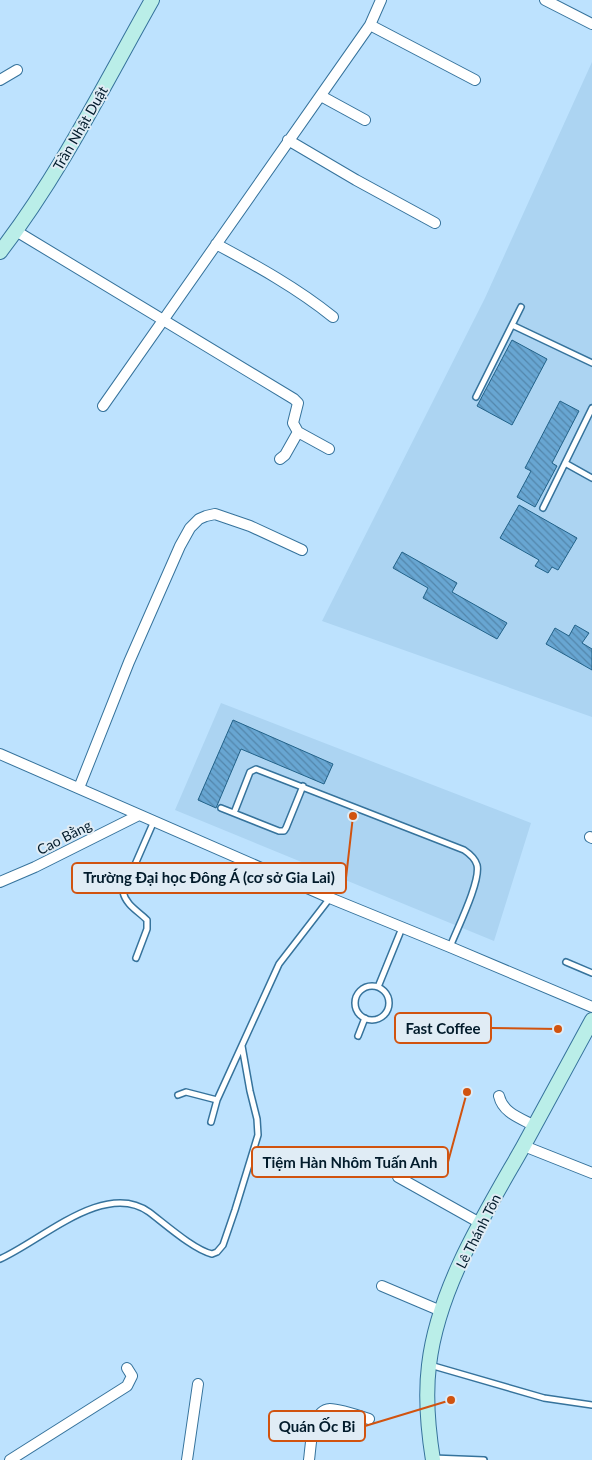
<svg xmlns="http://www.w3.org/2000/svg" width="592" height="1460" font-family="Lato,sans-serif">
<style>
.built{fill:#acd4f2}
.building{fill:url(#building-back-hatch);stroke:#226289}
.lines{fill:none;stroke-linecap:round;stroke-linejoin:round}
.lane-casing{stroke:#36739c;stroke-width:8}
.street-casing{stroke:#36739c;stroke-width:12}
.secondary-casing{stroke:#36739c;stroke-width:16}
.lane{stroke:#fff;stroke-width:5}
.street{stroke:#fff;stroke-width:10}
.secondary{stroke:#baeee8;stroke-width:14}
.labels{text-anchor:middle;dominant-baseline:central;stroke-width:4;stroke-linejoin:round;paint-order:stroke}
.street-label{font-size:14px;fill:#021b2b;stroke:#e0ecf5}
.leader{fill:none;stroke:#d1530f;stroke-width:2}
.callout-dot{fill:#d1530f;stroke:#e0ecf5;stroke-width:2}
.callout{fill:#e0ecf5;stroke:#d1530f;stroke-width:2}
.callout-label{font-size:15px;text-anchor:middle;font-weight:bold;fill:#021b2b}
</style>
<defs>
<pattern id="building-back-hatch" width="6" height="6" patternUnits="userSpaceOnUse" patternTransform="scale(1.25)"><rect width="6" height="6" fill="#68a6d2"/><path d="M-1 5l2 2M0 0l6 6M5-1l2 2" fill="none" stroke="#5386ab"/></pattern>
</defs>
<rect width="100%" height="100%" fill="#bde2fe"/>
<!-- built -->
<path class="built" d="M592 62V717L322 621 485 298Z
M221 703 531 823 494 941 175 810Z"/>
<!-- building -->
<path class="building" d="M512 340 547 359 512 425 477 406Z
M560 401 579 411 552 463 557 466 535 507 517 497 531 471 525 468Z
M519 505 577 538 558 570 552 567 548 573 535 566 539 560 500 538Z
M402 552 457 583 452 592 507 623 497 639 423 598 428 588 393 568Z
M575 625 589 633 582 643 592 649V670L546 644 555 628 569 636Z
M233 720 333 764 324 784 241 749 216 808 198 800Z"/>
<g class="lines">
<!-- lane casing -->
<g class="lane-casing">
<path id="lane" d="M512 325 592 363
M476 397 521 307
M565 463 592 478
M543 508 592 408
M221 808 279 831H284L286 828 303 786
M234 813 250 772 256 769 464 850C470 854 475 858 477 865 481 881 457 929 450 947
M136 958 147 929V920C138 911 126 905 123 892L154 821
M566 962 592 973
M355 1003a17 17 0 1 1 34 0a17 17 0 1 1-34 0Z
M378 987 402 928
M358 1036 365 1018
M178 1095 186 1092 217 1100
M211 1122 217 1100 279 964 330 898
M0 1259C41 1241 105 1180 149 1212 165 1224 194 1250 212 1254L217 1252 223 1245 235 1210 258 1135 257 1119 250 1091 242 1046
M430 1365 544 1398 592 1405
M433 1458 484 1460"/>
</g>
<!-- street casing -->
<g class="street-casing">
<path id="street" d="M545 0 592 24
M370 25 475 80
M0 80 17 70
M321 96 365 120
M288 140 356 180 435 223
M16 231 294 399 298 403 293 423 298 432 329 449
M216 244C257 266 297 288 333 317
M103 406 370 25 381 0
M280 459 285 455 298 432
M0 754 330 898 450 947 592 1007
M79 788 129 662 180 546 190 528 199 519 206 516 215 514 250 526 302 550
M590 837 592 838
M0 882 35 867 139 815
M499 1096C503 1113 520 1118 535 1126
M524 1146 592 1173
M398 1177 480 1223
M382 1286 441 1311
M10 1460 127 1386 132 1376 127 1368
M187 1460 198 1384
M309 1460C311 1446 311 1410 330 1409 338 1409 360 1416 369 1419"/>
</g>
<!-- secondary casing -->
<g class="secondary-casing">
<path id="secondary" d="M0 252C60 174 104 85 152 0
M433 1460C428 1429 425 1397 429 1365 438 1288 485 1214 523 1147 546 1105 569 1063 592 1020"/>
</g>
<!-- lane -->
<use href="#lane" class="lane"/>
<!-- street -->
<use href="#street" class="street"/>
<!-- secondary -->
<use href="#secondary" class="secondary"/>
</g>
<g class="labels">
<!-- street labels -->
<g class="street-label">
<text transform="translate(80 128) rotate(-60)">Trần Nhật Duật</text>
<text transform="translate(64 837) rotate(-27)">Cao Bằng</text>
<text transform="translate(478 1231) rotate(-63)">Lê Thánh Tôn</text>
</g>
</g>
<!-- callouts -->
<path class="leader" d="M353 816L346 878M558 1029L491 1028M467 1092L448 1162M451 1400L365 1426"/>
<g class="callout-dot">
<circle cx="353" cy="816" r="5"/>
<circle cx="558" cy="1029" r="5"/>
<circle cx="467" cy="1092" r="5"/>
<circle cx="451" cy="1400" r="5"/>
</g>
<g class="callout">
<rect x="72" y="863" width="274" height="30" rx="5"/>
<rect x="395" y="1013" width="96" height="30" rx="5"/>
<rect x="252" y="1147" width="196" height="30" rx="5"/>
<rect x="269" y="1411" width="96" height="30" rx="5"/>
</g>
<g class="callout-label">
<text x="209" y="883">Trường Đại học Đông Á (cơ sở Gia Lai)</text>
<text x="443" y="1034">Fast Coffee</text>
<text x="350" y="1168">Tiệm Hàn Nhôm Tuấn Anh</text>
<text x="317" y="1432">Quán Ốc Bi</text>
</g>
</svg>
